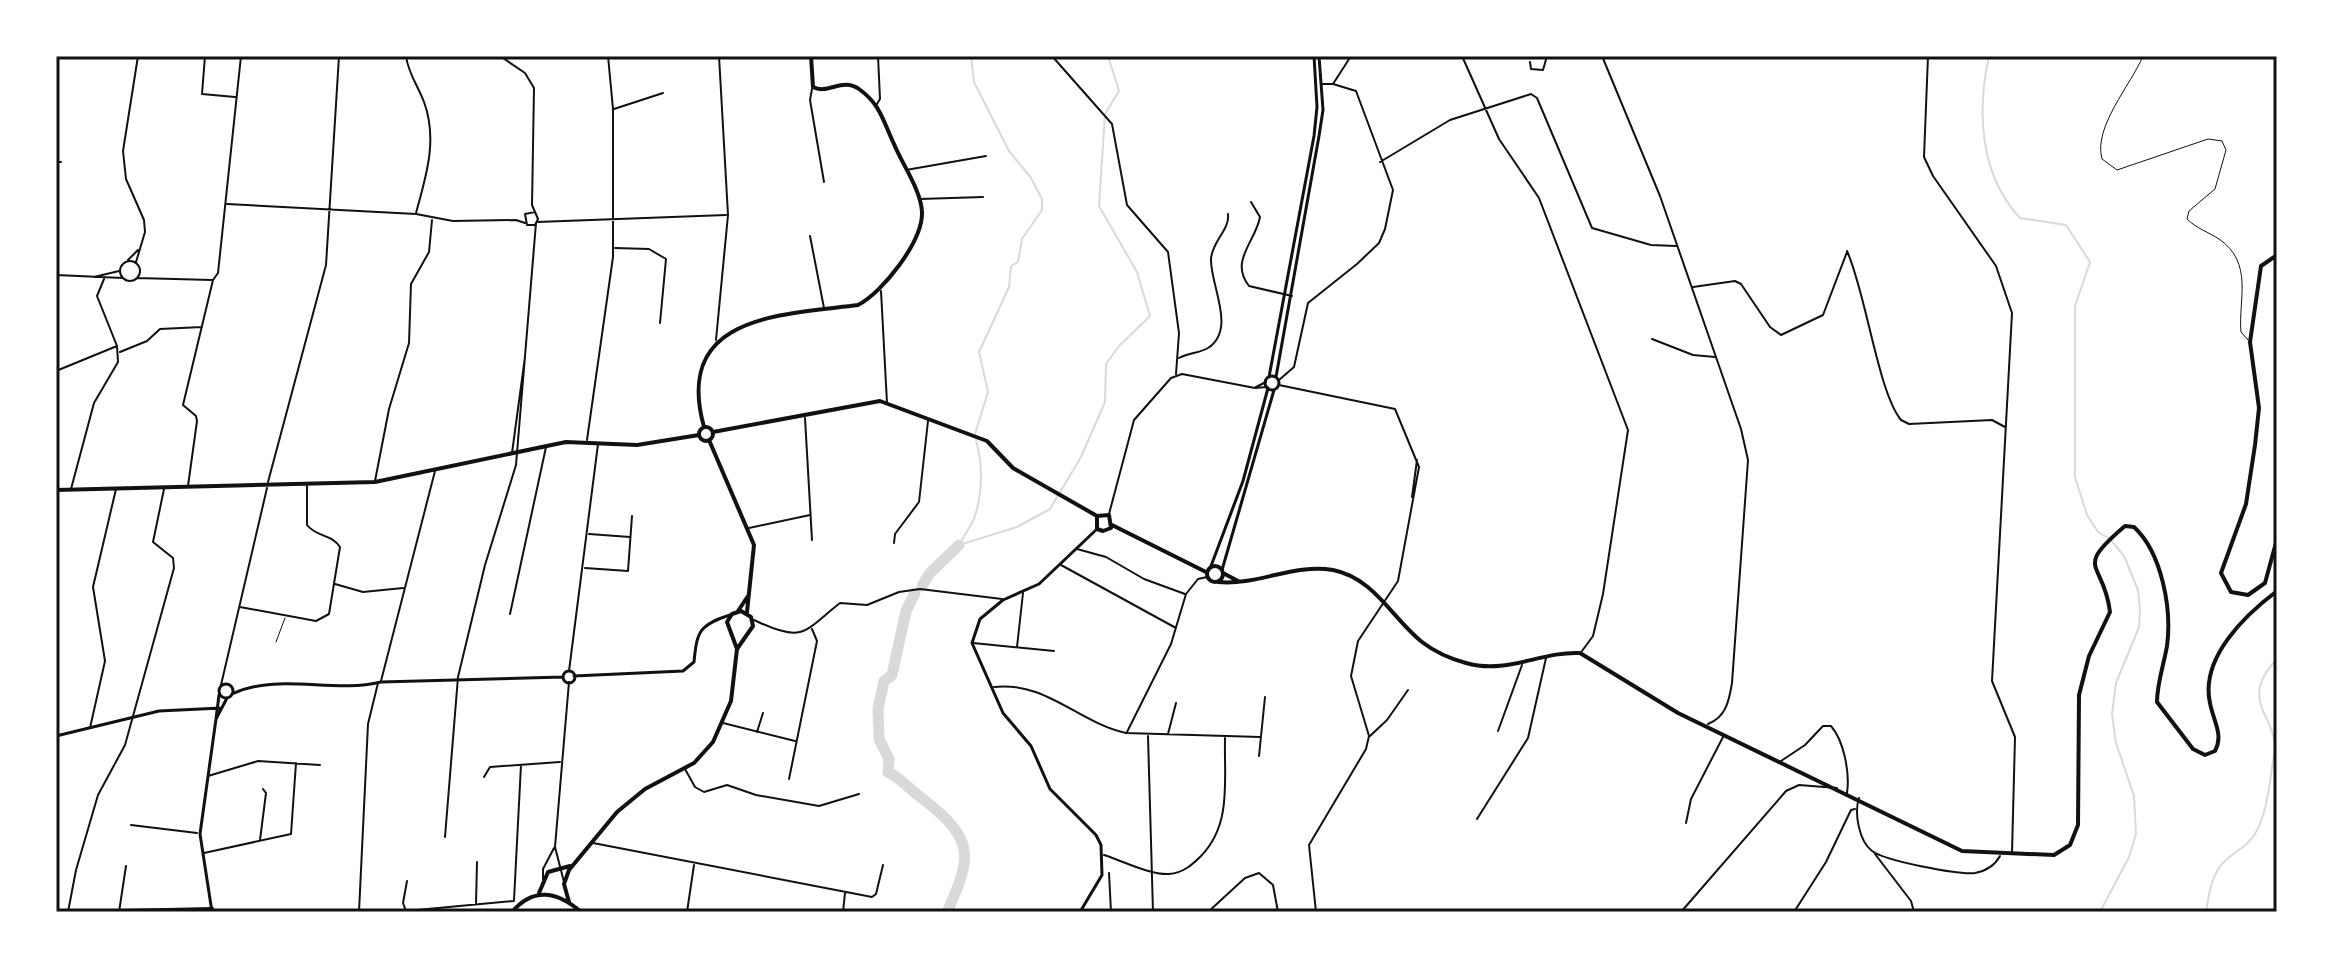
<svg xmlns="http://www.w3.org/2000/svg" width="2333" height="968" font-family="Commissioner,sans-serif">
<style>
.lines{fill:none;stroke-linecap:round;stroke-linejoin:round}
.stream{stroke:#d9d9d9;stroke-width:2}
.river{stroke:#d9d9d9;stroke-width:11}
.service{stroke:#111;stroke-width:1}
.minor{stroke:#111;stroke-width:2}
.tertiary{stroke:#111;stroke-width:3}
.secondary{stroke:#111;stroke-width:4}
.primary{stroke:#111;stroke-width:4}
.neatline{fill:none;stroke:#111;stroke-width:3}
</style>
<rect width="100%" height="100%" fill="#fff"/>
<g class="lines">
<!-- stream -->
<path class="stream" d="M971 56 974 82 1009 151 1031 178 1042 199V210L1022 239 1018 262 1011 266 1009 287 979 352 988 392 975 434
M1989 56C1977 110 1979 174 2020 218L2066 225 2090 262 2075 306V477L2087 515 2098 532 2110 539 2124 556 2138 590 2140 609 2139 627 2116 683 2112 714 2116 743 2134 796 2136 834 2129 857 2100 912
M960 544C964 534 972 526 975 516 983 490 983 466 976 440
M959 545 1017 527 1050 509 1081 457 1105 402 1106 364 1119 346 1150 316 1137 272 1099 206 1105 114 1119 91 1108 56
M2206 912C2209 894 2211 874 2225 861 2235 851 2249 846 2256 832 2268 811 2270 778 2274 755 2281 717 2235 703 2277 659"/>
<!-- river -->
<path class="river" d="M922 586 930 573 959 545
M915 593 906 611 892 675 884 681 878 709 879 739 889 759 888 772C902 779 910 790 923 799 974 839 973 855 947 912"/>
<!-- service -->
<path class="service" d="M2143 56C2131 85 2093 127 2102 159L2117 170 2208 139 2222 141 2226 150 2215 189 2189 211 2187 219C2196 228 2208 232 2219 239 2254 263 2238 300 2241 332L2248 340
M276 642 285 618"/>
<!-- minor -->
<path class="minor" d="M205 56 202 94 235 97
M406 56C408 73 418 86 424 102 438 140 426 176 416 213
M500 56 525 73 534 88 532 205 538 219 535 225H527L525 214 535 212
M1052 56 1112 124 1127 205 1168 252 1179 333 1176 374
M1462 56 1499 139 1539 198 1628 430 1603 594 1593 636 1582 651
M1602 56 1660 196 1741 429 1748 460 1732 683C1729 701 1726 717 1708 724
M1928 56 1924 157 1933 176 1996 266 2012 313 1992 681 2015 737 2012 853
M1530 62 1531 69 1543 70 1547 56
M1322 84H1333L1351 56
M812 89 810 100 824 182
M877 104 880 99 878 56
M614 109 663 93
M56 162H61
M1380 162 1450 120 1531 94 1537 98 1592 228 1651 245 1676 246
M906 170 986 156
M920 199 983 197
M1251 202 1260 217C1256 241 1229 261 1249 286L1292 296
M227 204 416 214 453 221 516 220 525 223
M537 222 726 215
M810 236 824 308
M615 248 649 249 666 259 660 323
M1847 251C1866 293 1878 392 1901 420L1909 424 1992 420 2005 427
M128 260 138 250
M120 271a10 10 0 1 1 20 0a10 10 0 1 1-20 0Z
M136 262 145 232 144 220 126 179 123 151 138 56
M56 275 123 278
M94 277 119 271
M137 278 212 280
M1693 287 1735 281 1741 284 1770 327 1781 335 1823 315 1847 252
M881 291 887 403
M1652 339 1693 355 1715 357
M716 340 728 215 719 56
M120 352 147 341 160 329 202 327
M1179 358C1188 353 1200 353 1208 348 1237 329 1210 285 1211 259 1212 241 1230 230 1228 214
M56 371 117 346
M1279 380 1294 367 1308 303 1357 264 1379 243 1385 229 1393 190 1356 91 1333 84
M1279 385 1395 409 1419 467 1398 581 1358 641 1351 676 1369 736 1366 749 1309 845 1316 912
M1256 387 1266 382
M805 418 812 540
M587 440 613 257V109L608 56
M512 453 525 357
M375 481 389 409 409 343 411 284 429 252 432 220
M268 482 326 265 339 56
M188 486 197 421 196 416 183 405 213 280 218 273 241 56
M71 489 94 403 118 362 117 346 97 296 104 279
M1412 497 1417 460
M1109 514 1134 420 1171 378 1182 374 1255 388 1267 387
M749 528 810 515
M589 534 630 537
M894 543 895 534 919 502 928 421
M1077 549 1106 557 1144 579 1185 594
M1061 565 1176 628
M585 568 628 571 632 516
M335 584 363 592 403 588
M240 607 316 621 329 614 340 547C332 534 316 537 307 525V486
M510 614 546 447
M754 620C804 644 803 632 840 603L867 605 899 592 920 589 1002 599
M973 643 1054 651
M1017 647 1023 593
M569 671 598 444
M381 681 435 471
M221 685 267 488
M994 687C1046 681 1079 723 1126 733L1260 737
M723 723 795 741
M90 728 105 661 93 587 116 489
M1498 731 1522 665
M757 732 763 713
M1127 732 1171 644 1186 594 1198 579 1207 577
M1168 734 1176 703
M1148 736 1153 912
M1370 736 1387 720 1408 690
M1259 756 1265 697
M1781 761 1805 745 1823 726H1831C1844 741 1850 773 1847 793
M685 769 695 787 704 792 727 785 756 795 819 806 859 794
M208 776 258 761 320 765
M484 777 490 767 560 762
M789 779 817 641 812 629
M1859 798C1854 813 1859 841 1872 851 1885 861 1959 875 1975 873 1986 871 1995 865 2000 856
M1477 819 1528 738 1546 658
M1686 823 1691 799 1723 737
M131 825 197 833
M445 837 458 677 485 565 516 465 536 223
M260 840 266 793 263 789
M593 843 872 897 876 894 883 865
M204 853 291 834 296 763
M1875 854 1911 901 1914 912
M1104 855C1123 861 1150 875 1169 874 1183 873 1192 865 1201 856 1232 824 1224 781 1225 738
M1109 873 1111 912
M543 879V869L554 848
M407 881 403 903 406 911 514 901
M564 882 555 847 569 682
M514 900 521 765
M476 904 477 862
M119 910 213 908
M68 912 76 870 98 795 125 745 174 568 173 558 153 542 164 489
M119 912 126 866
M359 912 368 724 378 683
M687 912 694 865
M843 912 845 893
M1208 912 1245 878 1259 873 1273 885 1278 912
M1681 912 1786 791 1799 785 1837 788
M1794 912 1826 862 1851 810 1855 809"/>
<!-- tertiary -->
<path class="tertiary" d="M1265 383a7 7 0 1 1 14 0a7 7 0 1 1-14 0Z
M1269 377 1314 136 1317 107 1314 56
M1276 377 1319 136 1323 110 1319 56
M1211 566 1243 481 1268 388
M1222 570 1274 390
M563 677a6 6 0 1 1 12 0a6 6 0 1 1-12 0Z
M574 676 683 671 694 662C697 631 699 625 730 615
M219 691a7 7 0 1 1 14 0a7 7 0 1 1-14 0Z
M232 694C279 672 332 694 381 682L563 677
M216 719 219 695
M56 736 159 711 221 708
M212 912 200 834 216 719 227 698
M1069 912H1078
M1080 912 1102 875 1101 845 1096 835 1050 789 1031 746 1003 713 972 643 980 619 1003 600 1039 584 1097 529"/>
<!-- secondary -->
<path class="secondary" d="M2277 255 2261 266 2250 342 2259 408 2255 445 2246 504 2221 573 2231 592 2248 595 2265 583 2277 539
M713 432 880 401 987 441 1013 468 1097 516 1109 515 1111 528 1103 531 1097 529V516
M56 490 375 482 566 442 637 445 699 435
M1112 525 1206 572
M1207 574a8 8 0 1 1 16 0a8 8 0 1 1-16 0Z
M1223 573 1238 581
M1218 582C1257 586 1294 563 1333 570 1374 578 1392 618 1422 642 1435 652 1451 659 1466 663 1507 675 1541 651 1580 653L1678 713 1962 851 2054 855 2070 845 2078 825 2079 695 2089 656 2110 612C2104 560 2072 571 2125 526L2134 527C2162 553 2172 609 2167 646 2164 664 2157 683 2157 702L2193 749 2205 755 2215 751C2224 735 2213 720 2210 703 2200 658 2245 615 2277 591"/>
<!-- primary -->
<path class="primary" d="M704 427C673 315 780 315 858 305 883 292 923 241 922 212 921 190 902 164 894 144 883 121 881 105 859 89 842 77 828 95 813 87L811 56
M699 434a7 7 0 1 1 14 0a7 7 0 1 1-14 0Z
M709 440 754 545 747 612
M738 611 748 596
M539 893 548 872 570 866
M569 902 564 884 569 870 617 812 645 789 694 763 713 742 731 701 737 649 727 622 732 614 741 611 751 617 753 626 737 649
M512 912C534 886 558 892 581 912"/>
</g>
<!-- border -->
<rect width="2333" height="968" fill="none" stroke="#ffffff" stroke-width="116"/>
<rect x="58" y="58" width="2217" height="852" class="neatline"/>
</svg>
